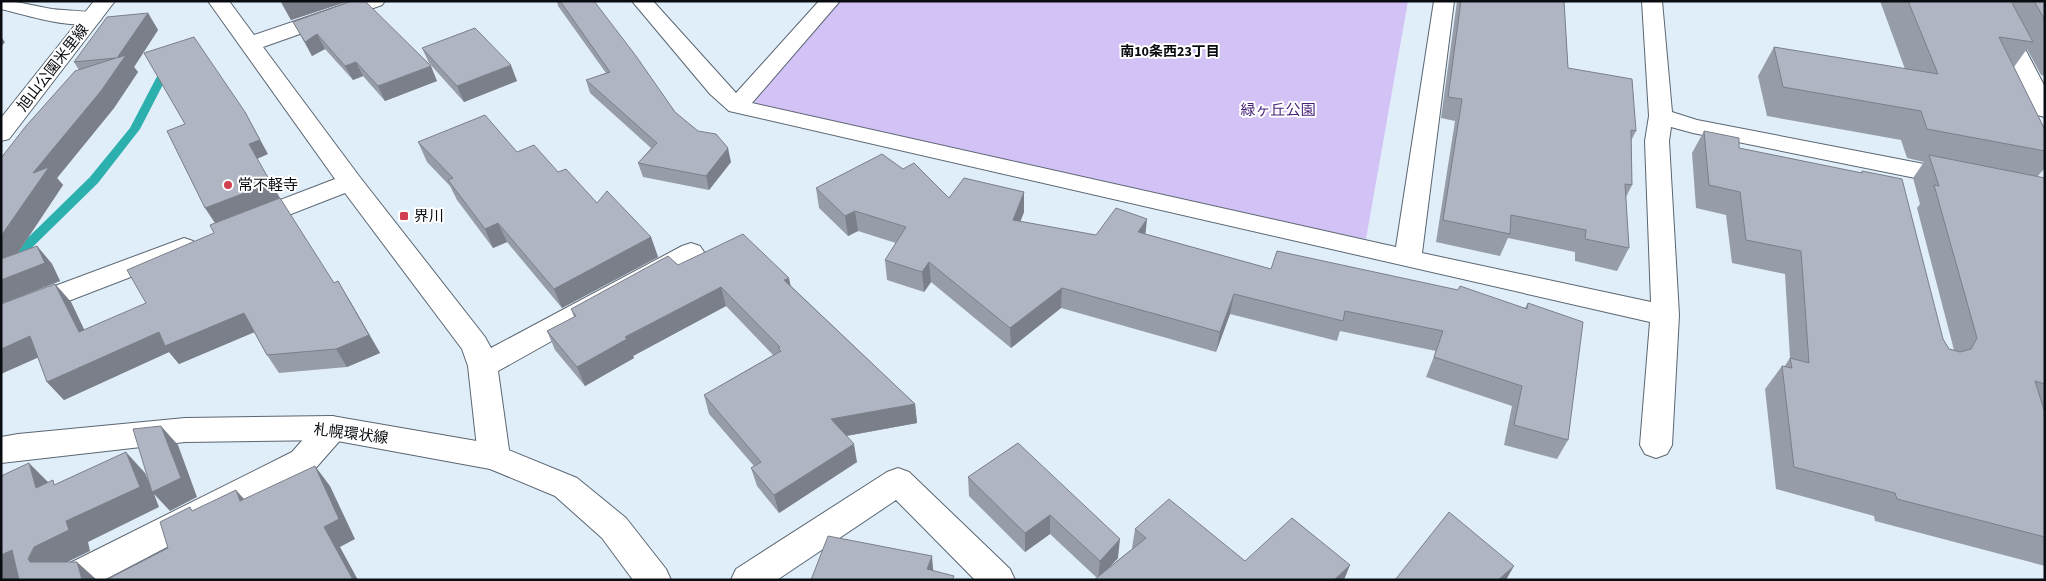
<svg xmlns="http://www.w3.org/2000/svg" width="2046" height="581" font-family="'Source Sans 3','Noto Sans JP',sans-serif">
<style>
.green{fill:#d2c2f6}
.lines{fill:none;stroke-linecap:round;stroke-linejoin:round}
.stream{fill:#2cb0ae;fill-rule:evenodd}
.minor-casing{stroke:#5a6671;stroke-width:2}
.major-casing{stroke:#5a6671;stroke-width:2}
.minor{fill:#fff;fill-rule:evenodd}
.major{fill:#fff;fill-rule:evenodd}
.wall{fill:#979ca9}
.shaded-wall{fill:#7b7f89}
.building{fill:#b0b5c4;stroke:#7b7f89}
.poi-dot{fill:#d14052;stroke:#fff;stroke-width:2}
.labels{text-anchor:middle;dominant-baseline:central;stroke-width:4;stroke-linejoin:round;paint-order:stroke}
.far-neighbourhood-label{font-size:14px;font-weight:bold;fill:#090d11;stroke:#fff}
.street-label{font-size:15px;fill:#090d11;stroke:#fff}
.park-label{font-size:15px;fill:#472278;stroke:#fff}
.poi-label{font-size:15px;fill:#090d11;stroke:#fff;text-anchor:start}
</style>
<rect width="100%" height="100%" fill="#e0eefa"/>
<!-- green -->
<path class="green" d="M832 1H1408L1366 239 763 116 752 96Z"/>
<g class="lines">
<!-- stream -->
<path class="stream" d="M168 62 173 65 140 129 98 183 5 274 1 275V264L90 177 130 128 163 65Z"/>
<!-- minor casing -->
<g class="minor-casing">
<path id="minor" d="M1 1C19 1 34 6 52 9 68 11 84 10 99 14L102 18 99 22C71 30 30 16 1 9Z
M208 1H229L254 35 354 1H385L382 5 263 47 359 176 485 337 491 348 682 246 691 243 700 246 704 252 700 258 498 371 510 457 505 466 494 470 483 466 478 457 468 366 462 349 345 193 250 230 241 227 237 221 241 215 335 179Z
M632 1H653L736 93 819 1H840L752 103 1396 247 1434 1H1454L1422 253 1651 302 1645 141 1649 116 1642 1H1662L1672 112 1697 120 1955 170 1964 172 1967 178 1964 184 1955 186 1693 133 1671 127 1669 141 1679 315 1672 445 1667 454 1656 458 1645 454 1640 445 1650 322 729 111 710 94Z
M1980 1H2000L2045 87V117L2037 115 2033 110Z
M184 238 193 241 197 247 193 253 1 327V306Z
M332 416 343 419 347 428 343 437 314 470 104 580H53L58 569 292 452 321 419Z
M898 468 909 472 1010 569 1015 580H975L896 500 777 580H731L736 569 887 472Z"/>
</g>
<!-- major casing -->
<g class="major-casing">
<path id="major" d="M94 1H115L9 139 1 141V118Z
M332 416 494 444 577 478 626 518 666 569 671 580H633L602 538 555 496 490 469 332 440 185 442 1 463V437L18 434 185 418Z"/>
</g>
<!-- minor -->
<use href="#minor" class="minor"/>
<!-- major -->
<use href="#major" class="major"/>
</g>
<!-- wall -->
<path class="wall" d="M280 1H349L291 20Z
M557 1H594L675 112 731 162 709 190 643 177 638 163 651 148 590 93 586 80 606 73 558 6Z
M1457 1H1564L1568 68 1636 131 1631 141 1632 185 1626 197 1629 248 1617 271 1575 261V252L1508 238 1500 256 1436 242 1455 121 1441 118Z
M1880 1H2011L2012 4 2014 1H2045V76L2041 75 2027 49 2014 67 2045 130V168L2037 177 2045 178V566L1875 521 1874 516 1776 489 1765 389 1782 366 1784 367 1790 358 1785 274 1732 263 1726 215 1696 208 1692 153 1704 131 1739 148 1861 173 1862 171 1943 339 1949 349 1954 350 1917 208 1920 204 1913 178 1924 162 1907 158 1901 140 1767 116 1758 76 1774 47 1905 69Z
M148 13 158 30 134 67 138 72 114 108 57 178 63 185 18 253 37 246 52 264 60 281 1 304V158L79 70 74 62Z
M293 22 437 81 385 101 363 76 353 80 325 49 312 56Z
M422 48 517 81 464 102 429 63Z
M418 142 517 152 558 172 597 203 651 237 658 257 562 308 507 242 493 248 457 200 450 186 427 162Z
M903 169 949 198 1024 212 1020 222 1096 235 1146 234 1271 269 1525 308 1528 303 1568 440 1557 459 1504 445 1512 406 1426 377 1436 351 1340 331 1337 341 1230 314 1216 352 1061 308 1011 348 931 282 924 292 887 280 885 260 896 243 858 231 848 236 819 208 816 188Z
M678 265 790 285 915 404 917 423 846 436 857 462 779 513 757 486 751 468 754 466 709 414 704 395 773 355 726 306 633 356 634 358 585 386 555 350 547 331 574 317 571 309Z
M334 283 349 299 380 353 347 367 279 373 267 355 254 332 179 364 169 352 64 400 47 382 38 357 55 284 71 302 84 330Z
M1018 443 1118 558 1108 568 1133 548H1132L1135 529 1245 561 1350 565 1096 577 1050 534 1025 552 969 496 968 477Z"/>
<!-- shaded-wall -->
<path class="shaded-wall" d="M288 1H349L291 20 282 3Z
M148 13 158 30 134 67 138 72 114 108 57 178 63 185 1 278V236L33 173 117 58Z
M317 34 325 49 312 56 305 42Z
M1 37 5 42 1 47Z
M356 62 363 76 353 80 345 66Z
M511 65 517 81 464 102 457 86Z
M431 66 437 81 385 101 378 86Z
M245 112 268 154 257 159 280 198 215 223 205 208Z
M728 148 731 162 709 190 706 176Z
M1024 192V212L1013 240V220Z
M855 211 858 231 848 236 845 216Z
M1147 219 1145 239 1138 232Z
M498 223 507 242 493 248 485 229Z
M651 237 658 257 562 308 554 289Z
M37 246 52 264 60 281 1 304V280Z
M929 262 931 282 924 292 922 272Z
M789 278 793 297 784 280Z
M338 281 380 353 347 367 336 349Z
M55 284 71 302 94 350 79 332Z
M721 287 726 306 633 356 634 358 585 386 577 367 625 337Z
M1062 288 1061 308 1011 348 1010 328Z
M1234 294 1230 314 1216 352 1220 332Z
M244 313 257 331 179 364 169 352 64 400 47 382 159 332Z
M30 336 46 354 1 374V349Z
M915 404 917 423 835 438 831 419Z
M161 426 178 445 197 497 170 511 154 494 159 507 88 542 90 551 57 567 30 562 28 559 34 547 66 521 126 452 145 473 153 492Z
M854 444 857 462 779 513 774 495Z
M29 463 50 484 36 488Z
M315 466 330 486 355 539 340 547 358 580H353L324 527Z
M236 490 254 510 240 501Z
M1050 515V534L1025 552V533Z
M1120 539 1118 558 1098 579 1100 561Z
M12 550 35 570 16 580H1V555Z
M932 556 934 580 927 569Z
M77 562 97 580H82Z
M1350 565 1344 580H1334Z
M1514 566 1506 580H1498Z"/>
<!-- building -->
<path class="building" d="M352 1H365L431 66 378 86 356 62 345 66 317 34 305 42 293 22Z
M560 1H594L636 56 675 112 698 131 716 134 728 148 706 176 638 163 657 143 586 80 610 72Z
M1461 1H1564L1568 68 1632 79 1636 131 1631 130 1632 185 1625 184 1629 248 1585 239 1586 230 1511 215 1510 234 1443 220 1462 99 1448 97Z
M1908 1H2011L2033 42 1999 37 2045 130V151L1927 129 1921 111 1783 87 1774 47 1938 74Z
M2034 1H2045V20Z
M148 13 117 58 126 55 101 91 33 173 49 167 1 236V158L26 126 75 71 116 58 74 62 107 17Z
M475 28 511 65 457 86 422 48Z
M194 37 245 112 260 140 249 144 271 183 205 208 167 131 185 124 144 53Z
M485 115 517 152 534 145 558 172 566 169 597 203 607 191 651 237 554 289 498 223 485 229 448 180 453 178 418 142Z
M1704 131 1739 138V148L1862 173V171L1902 179 1943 339 1949 349 1960 352 1971 349 1977 338 1934 185 1939 186 1929 155 2045 178V384L2035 381 2045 413V537L1897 499 1895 493 1794 467 1782 366 1792 368 1790 358 1809 363 1801 251 1746 240 1740 192 1709 185Z
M882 154 903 169 914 163 949 198 964 178 1024 192 1013 220 1096 235 1116 208 1147 219 1138 232 1271 269 1277 251 1458 290 1460 286 1527 309 1528 303 1583 322 1568 440 1514 425 1522 386 1434 357 1443 331 1345 311 1343 321 1234 294 1220 332 1062 288 1010 328 929 262 922 272 885 260 906 227 855 211 845 216 816 188Z
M280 198 334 283 338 281 369 335 336 349 267 355 244 313 165 346 159 332 47 382 30 336 1 349V304L55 284 79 332 146 303 127 270 214 233 210 225Z
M743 234 789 278 784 280 915 404 831 419 854 444 774 495 751 468 761 462 704 395 781 351 778 348 780 347 721 287 625 337 627 339 577 367 547 331 576 316 571 309 668 256 678 265Z
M37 246 45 263 1 280V259Z
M161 426 181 478 152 492 133 429Z
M1018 443 1120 539 1100 561 1050 515 1025 533 968 477Z
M126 452 140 487 66 521 69 530 34 547 28 559 30 562H77L82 580H19L12 550 1 555V476L29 463 36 488 53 480 54 485Z
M315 466 339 519 324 527 353 580H106L168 548 160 522 190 507 192 511 236 490 240 501Z
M1169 499 1245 561 1292 518 1350 565 1334 580H1094L1146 538 1135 529Z
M1449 512 1514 566 1498 580H1395Z
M828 536 932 556 927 569 954 576 952 580H811Z"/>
<!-- markers -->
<g class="poi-dot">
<circle cx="228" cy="185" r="5"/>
<rect x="399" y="211" width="10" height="10" rx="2.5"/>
</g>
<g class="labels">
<!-- far-neighbourhood labels -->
<g class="far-neighbourhood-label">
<text x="1170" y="52">南10条西23丁目</text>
</g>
<!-- street labels -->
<g class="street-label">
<text transform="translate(53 68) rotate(-52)">旭山公園米里線</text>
<text transform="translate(351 434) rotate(7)">札幌環状線</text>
</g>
<!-- park labels -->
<g class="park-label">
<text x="1278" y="110">緑ヶ丘公園</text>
</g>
<!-- poi labels -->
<g class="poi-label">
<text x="238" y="185">常不軽寺</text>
<text x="414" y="216">界川</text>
</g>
</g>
<!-- border -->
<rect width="2046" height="581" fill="none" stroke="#090d11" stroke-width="5"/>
</svg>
